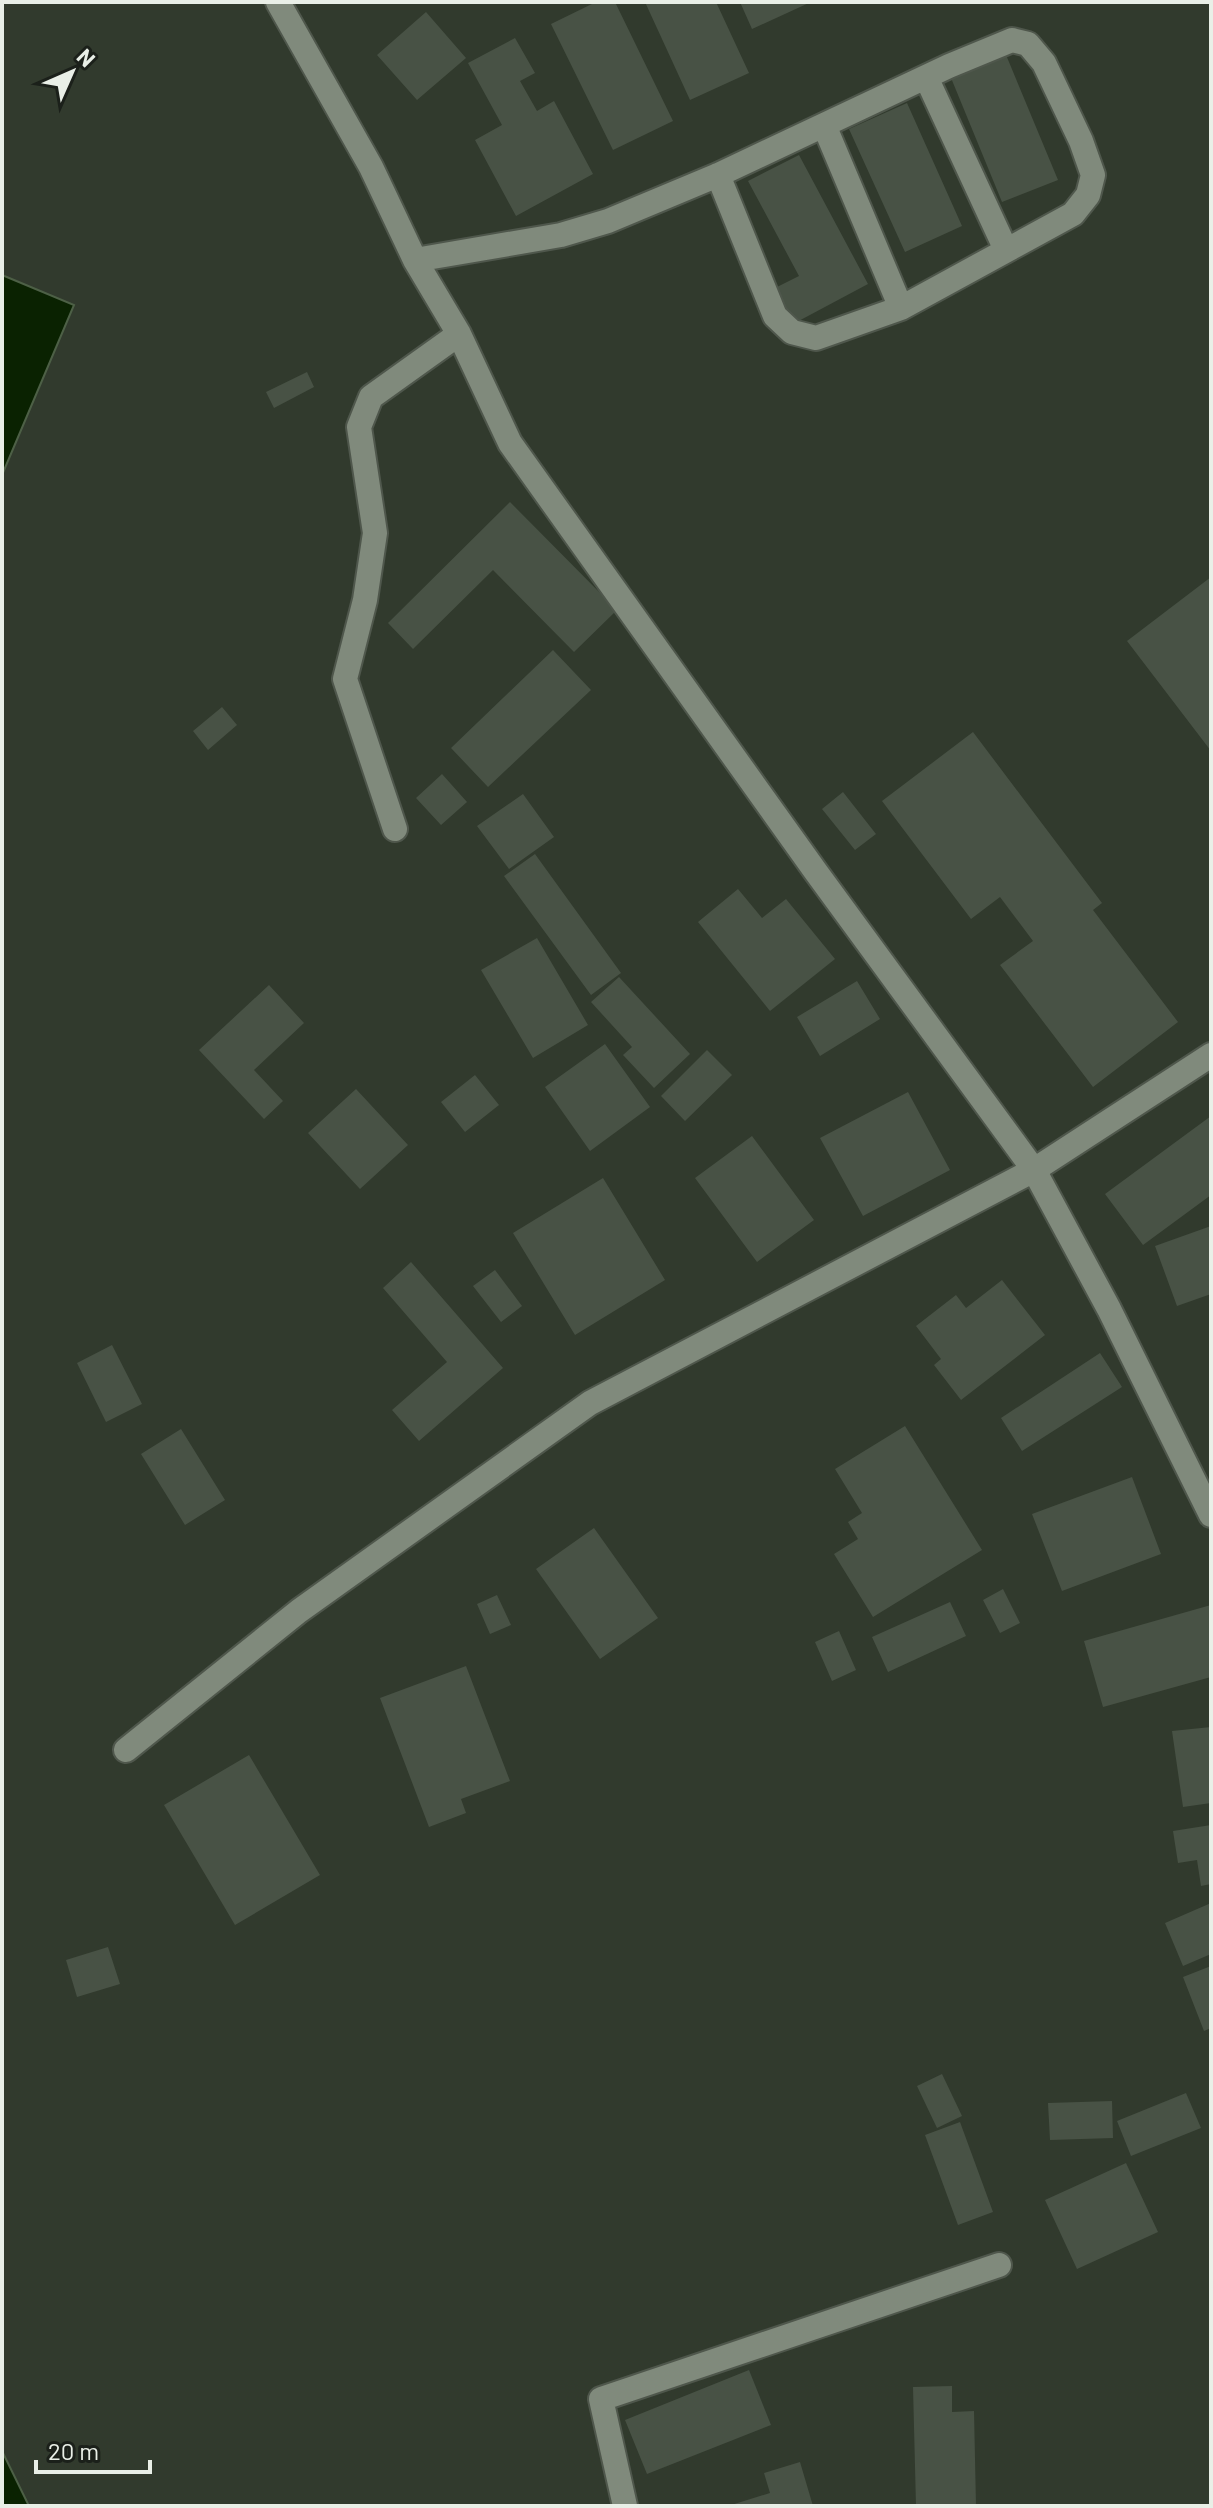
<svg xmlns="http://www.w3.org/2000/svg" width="1213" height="2508" font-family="Barlow,sans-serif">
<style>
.water{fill:#0a2201;stroke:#4d6046;stroke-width:2}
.building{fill:#485245}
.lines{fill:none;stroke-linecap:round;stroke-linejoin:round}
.minor-casing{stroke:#4f574c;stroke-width:28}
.minor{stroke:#808a7c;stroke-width:24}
</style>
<rect width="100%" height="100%" fill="#313a2d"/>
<!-- water -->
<path class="water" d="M2 275 74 305 2 475Z
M2 2451 29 2506H2Z"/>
<!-- building -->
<path class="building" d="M596 2H615L673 121 613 150 551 24Z
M645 2H716L749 73 690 100Z
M740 2H811L752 29Z
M426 12 466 58 417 100 377 55Z
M515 38 535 73 520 81 537 111 554 101 593 174 516 216 475 140 502 125 468 63Z
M1004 50 1058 180 1002 202 949 73Z
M907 103 962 226 905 252 849 129Z
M799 155 868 284 793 324 775 288 799 276 748 181Z
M307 372 314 387 274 408 266 392Z
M510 502 617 610 574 652 493 570 413 649 388 623Z
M1211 577V751L1127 641Z
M553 650 591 690 488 787 451 748Z
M222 707 237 725 208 750 193 731Z
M973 732 1102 903 1093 910 1178 1022 1093 1087 1000 965 1033 941 1000 897 971 919 882 801Z
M442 774 467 802 441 825 416 798Z
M843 792 876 834 855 850 822 809Z
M523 794 554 837 509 869 477 826Z
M535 854 621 973 591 995 504 876Z
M738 889 762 918 786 899 835 959 770 1011 698 922Z
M537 938 588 1025 533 1058 481 970Z
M619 977 690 1054 654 1088 623 1055 632 1047 591 1002Z
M857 981 880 1019 820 1056 797 1017Z
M269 985 304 1023 254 1070 283 1101 264 1119 199 1050Z
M605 1044 650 1107 590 1151 545 1087Z
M707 1050 732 1075 685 1121 661 1096Z
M475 1075 499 1105 465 1132 441 1102Z
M356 1089 408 1145 360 1189 308 1133Z
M908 1092 950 1170 863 1216 820 1138Z
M1211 1116V1195L1143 1245 1105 1194Z
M752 1136 814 1220 757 1262 695 1178Z
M603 1178 665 1280 575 1335 513 1233Z
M1211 1226V1294L1177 1306 1155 1246Z
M411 1262 503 1368 419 1441 392 1410 447 1362 383 1288Z
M495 1270 522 1306 501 1322 473 1286Z
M1002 1280 1045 1335 961 1400 934 1365 941 1359 916 1326 956 1295 966 1308Z
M112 1345 142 1404 106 1422 77 1363Z
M1100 1353 1122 1387 1022 1451 1001 1418Z
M905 1426 982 1550 873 1617 834 1554 858 1539 848 1522 862 1513 835 1469Z
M181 1429 225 1500 185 1525 141 1454Z
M1132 1477 1161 1554 1062 1591 1032 1514Z
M594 1528 658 1618 600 1659 536 1569Z
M1003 1589 1020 1623 1000 1633 983 1600Z
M497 1595 511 1625 490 1634 477 1604Z
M950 1602 966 1636 888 1672 872 1637Z
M1211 1605V1677L1103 1707 1084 1641Z
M839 1631 856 1670 832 1681 815 1642Z
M466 1666 510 1781 461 1799 466 1813 429 1827 380 1698Z
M1211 1727V1803L1183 1807 1172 1731Z
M249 1755 320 1875 235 1925 164 1805Z
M1211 1825V1884L1201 1886 1197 1860 1178 1863 1173 1831Z
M1211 1903V1954L1183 1966 1165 1923Z
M108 1947 120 1984 77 1997 66 1960Z
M1211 1966V2028L1204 2031 1183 1977Z
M942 2074 962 2116 937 2128 917 2086Z
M1186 2093 1201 2128 1131 2156 1117 2121Z
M1112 2101 1113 2138 1050 2140 1048 2103Z
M960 2122 993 2212 958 2225 925 2135Z
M1126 2163 1158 2232 1077 2269 1045 2200Z
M749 2370 771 2425 647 2474 625 2420Z
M952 2386V2412L974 2411 976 2506H916L913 2387Z
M800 2462 813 2506H728L770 2493 764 2473Z"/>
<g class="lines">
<!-- minor casing -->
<g class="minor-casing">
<path id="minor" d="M278 2 371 167 415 260 459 334 510 443 816 872 1034 1170 1109 1309 1211 1515
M926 77 1006 250
M824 125 901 308
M415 260 561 235 608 221 718 175 949 66 1012 40 1028 44 1044 63 1081 141 1093 175 1088 195 1073 214 901 308 816 338 792 332 775 316 718 175
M395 829 345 679 365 600 375 533 359 427 371 397 459 334
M126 1750 299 1611 590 1403 1034 1170 1211 1055
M625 2506 601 2399 999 2265"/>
</g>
<!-- minor -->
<use href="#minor" class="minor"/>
</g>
<!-- border -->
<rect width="1213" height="2508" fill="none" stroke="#e9efe7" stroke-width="8"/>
<!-- north arrow -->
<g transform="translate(72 72) rotate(45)" stroke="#1b201a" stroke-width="6" paint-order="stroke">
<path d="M0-6L14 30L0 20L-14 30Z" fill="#e9efe7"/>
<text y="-12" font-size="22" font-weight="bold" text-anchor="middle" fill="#e9efe7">N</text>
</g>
<!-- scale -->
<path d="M36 2460v12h114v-12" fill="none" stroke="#e9efe7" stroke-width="4"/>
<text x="48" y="2460" font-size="24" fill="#e9efe7" stroke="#1b201a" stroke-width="6" paint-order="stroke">20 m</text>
</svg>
